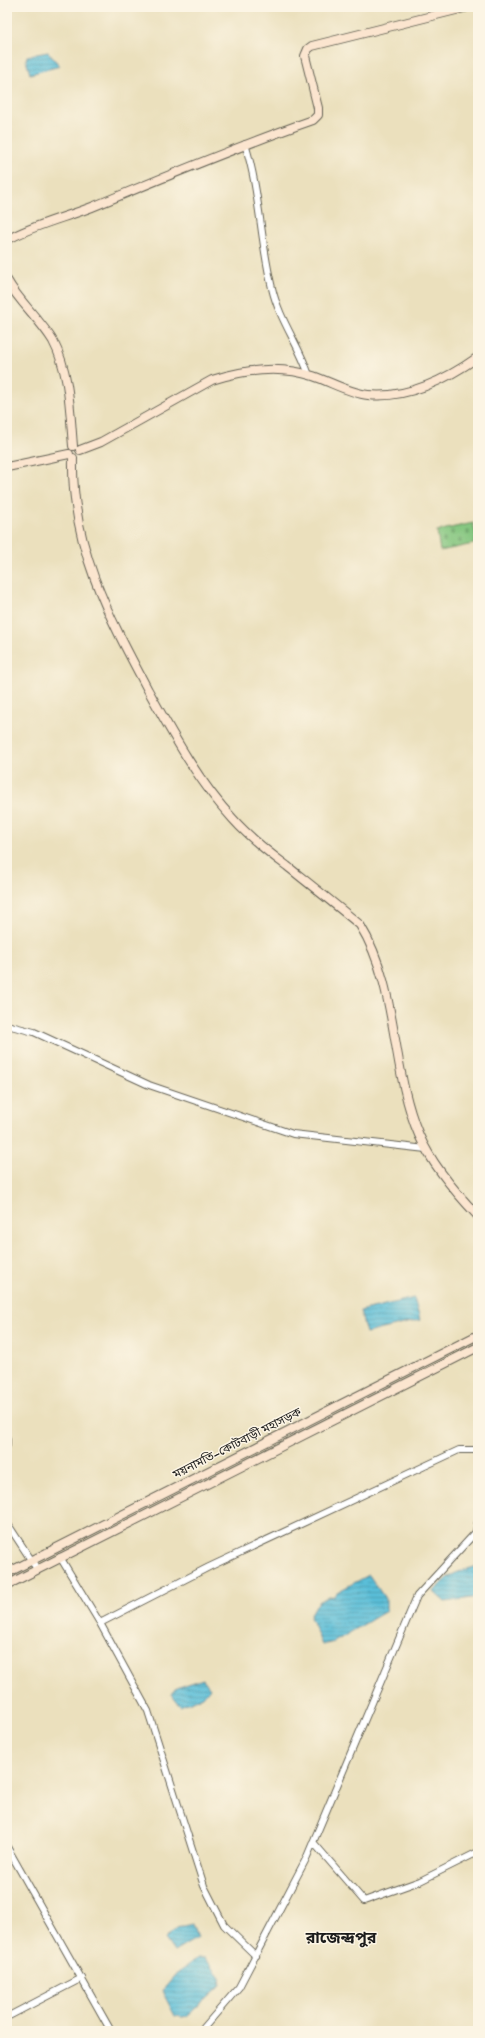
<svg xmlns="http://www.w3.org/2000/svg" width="485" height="2038" font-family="Itim,'Noto Sans Bengali',sans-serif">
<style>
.cemetery{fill:url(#cemetery-stones);stroke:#50714e}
.water{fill:url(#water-rules);stroke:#3b6d7a}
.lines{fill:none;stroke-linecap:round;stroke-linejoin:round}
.street-casing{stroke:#646154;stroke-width:8}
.secondary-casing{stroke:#646154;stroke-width:10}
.street{stroke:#fff;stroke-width:6}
.secondary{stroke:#fbe5cf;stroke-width:8}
.labels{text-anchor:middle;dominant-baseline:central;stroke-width:3;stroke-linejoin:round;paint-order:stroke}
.street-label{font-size:12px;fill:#1c1c1c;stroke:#fcf5e5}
.district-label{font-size:16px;font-weight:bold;fill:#1c1c1c;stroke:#fcf5e5}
</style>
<defs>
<pattern id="cemetery-stones" width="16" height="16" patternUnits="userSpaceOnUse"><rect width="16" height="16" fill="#84c67f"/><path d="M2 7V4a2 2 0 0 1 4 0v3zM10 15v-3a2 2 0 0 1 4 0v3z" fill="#71aa6d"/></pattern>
<pattern id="water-rules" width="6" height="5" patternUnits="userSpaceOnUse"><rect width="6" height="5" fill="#5abed8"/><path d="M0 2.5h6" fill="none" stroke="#4a9aae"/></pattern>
</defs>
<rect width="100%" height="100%" fill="#fcf5e5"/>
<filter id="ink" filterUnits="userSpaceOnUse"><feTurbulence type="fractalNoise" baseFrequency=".025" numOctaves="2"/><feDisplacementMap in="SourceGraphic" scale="8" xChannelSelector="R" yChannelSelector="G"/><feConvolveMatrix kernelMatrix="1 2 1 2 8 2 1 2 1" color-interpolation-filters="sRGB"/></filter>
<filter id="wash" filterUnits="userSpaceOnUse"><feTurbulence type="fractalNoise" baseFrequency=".012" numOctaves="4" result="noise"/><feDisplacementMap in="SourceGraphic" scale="16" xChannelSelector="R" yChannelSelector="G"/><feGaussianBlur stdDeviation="0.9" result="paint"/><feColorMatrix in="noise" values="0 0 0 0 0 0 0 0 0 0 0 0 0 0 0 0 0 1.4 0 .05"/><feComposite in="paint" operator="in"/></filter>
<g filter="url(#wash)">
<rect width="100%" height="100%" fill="#ebe0bd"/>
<!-- cemetery -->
<path class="cemetery" d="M473 523 478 543 440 551 437 531Z"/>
<!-- water -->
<path class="water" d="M48 52 60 66 30 74 26 60 27 56Z
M414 1298 420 1320 366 1333 360 1311Z
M478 1566V1597L445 1602 434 1592C447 1574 457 1572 478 1566Z
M369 1575 386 1600V1611L334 1642 322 1645 310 1617C316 1603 319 1599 334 1596L337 1592Z
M203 1679 210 1688 203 1697 180 1706 171 1694 176 1688Z
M192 1924 197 1938 174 1952 165 1939 177 1928Z
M198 1958H205L220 1977 221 1985 187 2016 182 2017 175 2016 162 1991 180 1970Z"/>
</g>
<g filter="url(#ink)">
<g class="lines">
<!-- street casing -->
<g class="street-casing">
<path id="street" d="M245 144C260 191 260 240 272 288 279 319 299 345 309 375
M7 1025 34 1032 149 1085 293 1134 426 1149
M7 1439V1445
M7 1523 37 1569
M60 1557 100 1623 209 1567 459 1450H478
M100 1623 148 1711 204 1886 224 1925 256 1956
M313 1842 364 1901 420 1881 478 1852
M7 1847 111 2031
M7 2017 82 1978
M201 2031 239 1987 306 1859 417 1596 476 1532 478 1521"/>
</g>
<!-- secondary casing -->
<g class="secondary-casing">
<path id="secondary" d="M7 240C33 225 64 218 92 207 165 177 238 146 313 120L318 115V108L305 56 308 49 312 46 468 7
M7 280C19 302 40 319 53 341 70 373 70 412 73 446
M80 450 101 442 212 380C244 370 281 365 313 376 331 382 349 393 368 395 408 399 447 379 478 357
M73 458C71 546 108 615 148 690 173 735 198 781 233 819 249 837 268 852 287 866 312 886 336 905 360 925 399 988 390 1068 419 1135 432 1165 456 1193 478 1216
M7 467 69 454
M7 1573 478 1335
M7 1585 478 1347"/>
</g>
<!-- street -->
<use href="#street" class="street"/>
<!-- secondary -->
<use href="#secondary" class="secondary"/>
</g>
</g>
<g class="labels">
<!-- street labels -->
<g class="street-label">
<text transform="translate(237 1443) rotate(-27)">ময়নামতি–কোটবাড়ী মহাসড়ক</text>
</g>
<!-- district labels -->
<g class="district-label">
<text x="341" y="1937">রাজেন্দ্রপুর</text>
</g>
</g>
<!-- margin -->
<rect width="485" height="2038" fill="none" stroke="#fcf5e5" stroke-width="24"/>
</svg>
